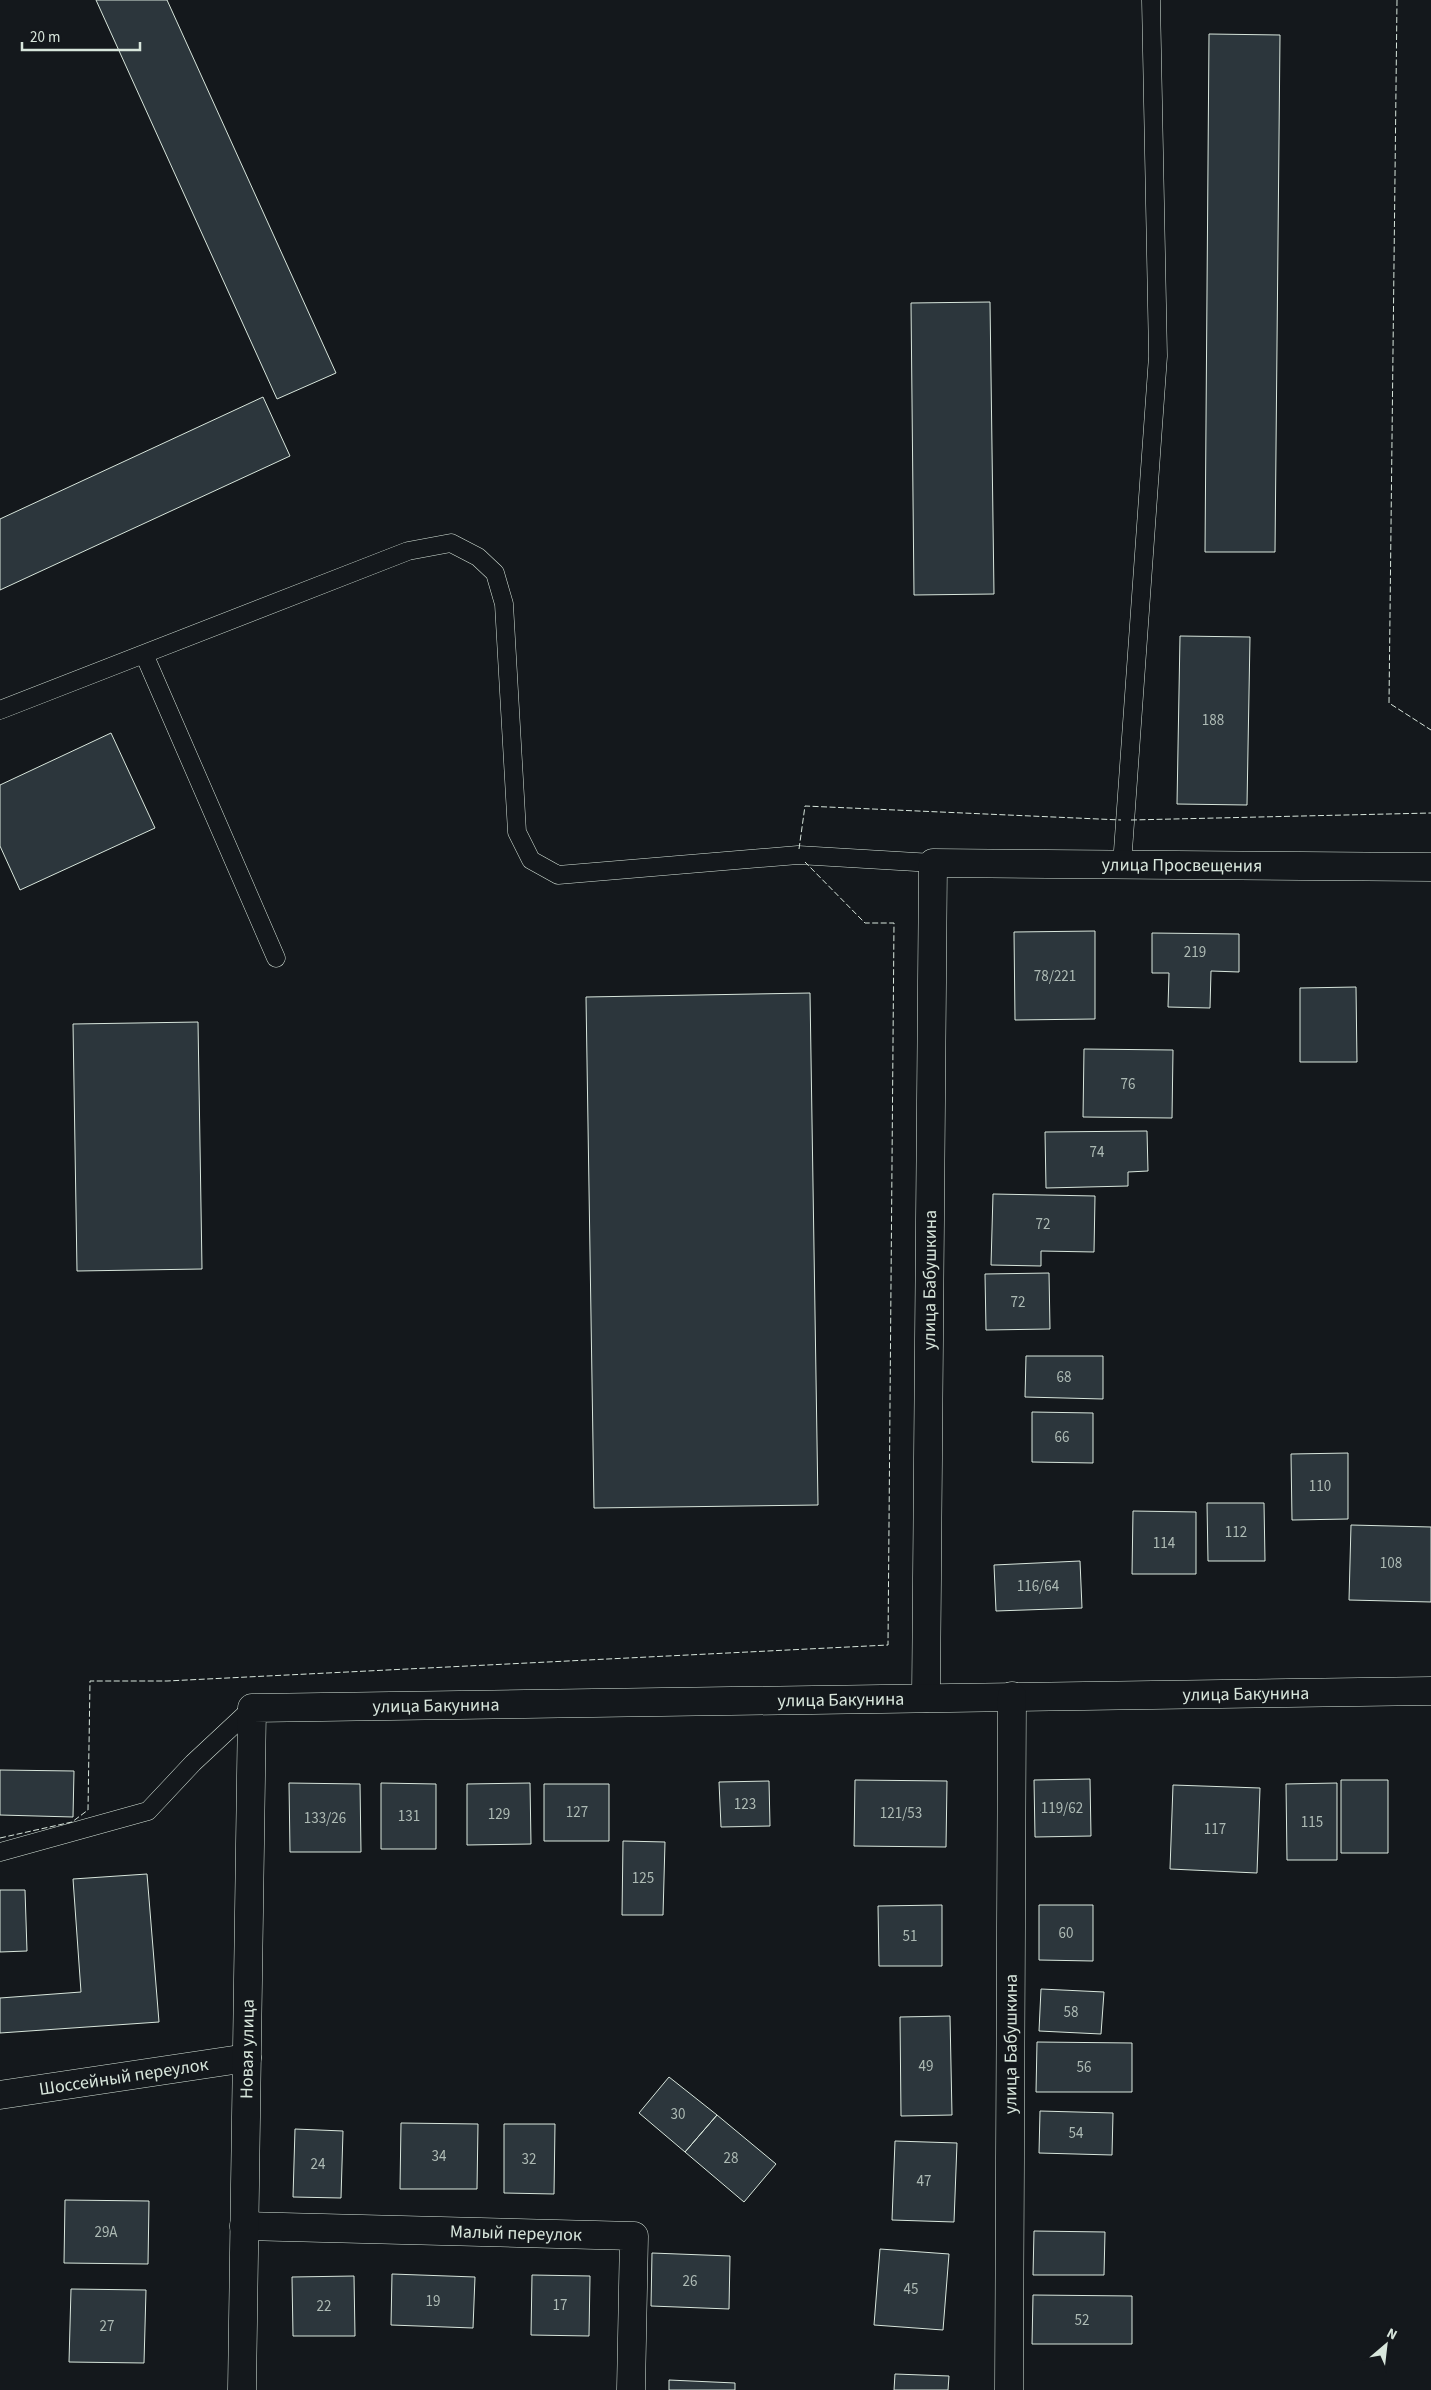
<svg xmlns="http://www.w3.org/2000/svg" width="1431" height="2390" font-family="'Source Sans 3',sans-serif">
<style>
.building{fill:#2c363c;stroke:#d8e6dc}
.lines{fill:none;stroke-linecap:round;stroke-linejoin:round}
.service-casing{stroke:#d8e6dc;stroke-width:19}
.minor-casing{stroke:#d8e6dc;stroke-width:29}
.service{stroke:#14181c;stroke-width:18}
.minor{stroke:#14181c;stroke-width:28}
.fence{stroke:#d8e6dc;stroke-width:1;stroke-dasharray:6 2.5;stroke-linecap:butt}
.labels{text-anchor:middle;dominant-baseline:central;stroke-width:4;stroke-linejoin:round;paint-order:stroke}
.number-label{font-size:15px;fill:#adbab4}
.street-label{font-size:18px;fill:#d8e6dc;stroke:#14181c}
</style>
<rect width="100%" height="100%" fill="#14181c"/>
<!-- building -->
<path class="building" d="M96 0H167L336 373 277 399Z
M1209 34 1280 35 1275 552H1205Z
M990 302 994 594 914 595 911 303Z
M263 397 290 456 0 590V519Z
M1180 636 1250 637 1247 805 1177 804Z
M111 733 155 828 20 890 0 846V785Z
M1095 931V1019L1015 1020 1014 932Z
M1152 933 1239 934V972L1211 971 1210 1008 1168 1007 1169 973H1152Z
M1356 987 1357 1062H1300V988Z
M810 993 818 1505 594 1508 586 997Z
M198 1022 202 1269 77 1271 73 1024Z
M1084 1049 1173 1050 1172 1118 1083 1117Z
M1147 1131 1148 1171 1128 1172V1186L1046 1188 1045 1132Z
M993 1194 1095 1196 1094 1252 1041 1251V1266L991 1265Z
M1049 1273 1050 1329 986 1330 985 1274Z
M1026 1356H1103V1399L1025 1397Z
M1032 1412 1093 1413V1463L1032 1462Z
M1348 1453V1519L1292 1520 1291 1454Z
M1207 1503H1264L1265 1561H1208Z
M1133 1511 1196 1512V1574H1132Z
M1351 1525 1431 1527V1602L1349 1600Z
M1080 1561 1082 1608 996 1611 994 1565Z
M0 1770 74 1771 73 1817 0 1815Z
M1090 1779 1091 1836 1035 1837 1034 1780Z
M855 1780 947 1781 946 1847 854 1846Z
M1341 1780H1388V1853H1341Z
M769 1781 770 1826 721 1827 719 1782Z
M289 1783 360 1784 361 1852H290Z
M381 1783 436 1784V1849H381Z
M530 1783 531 1844 467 1845V1784Z
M1337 1783V1860H1287L1286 1784Z
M544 1784H609V1841H544Z
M1173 1785 1260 1788 1257 1873 1170 1869Z
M623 1841 665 1842 663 1915H622Z
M147 1874 159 2022 0 2033V1998L81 1992 73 1879Z
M0 1890H25L27 1951 0 1952Z
M942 1905V1966H879L878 1906Z
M1039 1905H1093V1961L1039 1960Z
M1041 1989 1104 1992 1101 2034 1039 2031Z
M950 2016 952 2115 901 2116 900 2017Z
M1037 2042 1132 2043V2092H1036Z
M669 2077 717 2115 685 2152 639 2113Z
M1040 2111 1113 2113 1112 2155 1039 2153Z
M717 2115 776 2164 744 2202 685 2152Z
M401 2123 478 2124 477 2189H400Z
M504 2124H555L554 2194 504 2193Z
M295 2129 343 2131 341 2198 293 2197Z
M895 2141 957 2143 954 2222 892 2220Z
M65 2200 149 2201 148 2264 64 2263Z
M1034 2231 1105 2232 1104 2275H1033Z
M880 2249 949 2254 943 2330 874 2325Z
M652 2253 730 2256 729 2309 651 2306Z
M392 2274 475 2277 473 2328 391 2325Z
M532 2275 590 2276 589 2336 531 2335Z
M354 2276 355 2336H293L292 2277Z
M71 2289 146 2290 144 2363 69 2362Z
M1033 2295 1132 2296V2344H1032Z
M895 2374 949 2376 948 2390H894Z
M669 2380 735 2383V2390H669Z"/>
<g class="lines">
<!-- service casing -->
<g class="service-casing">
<path id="service" d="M144 654 276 958
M0 710 408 551 451 543 478 557 495 573 504 604 517 832 531 860 558 875 798 855 933 863
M1122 865 1158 356 1151 0
M0 1852 148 1811 193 1763 252 1708"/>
</g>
<!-- minor casing -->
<g class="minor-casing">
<g id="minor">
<path id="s1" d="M926 1698 933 863 1431 867"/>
<path id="s2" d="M0 2095 247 2058"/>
<path id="s3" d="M244 2226 634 2236 631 2390"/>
<path id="s4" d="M242 2390 252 1708 1431 1691"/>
<path id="s5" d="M1009 2390 1012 1696"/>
</g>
</g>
<!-- service -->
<use href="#service" class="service"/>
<!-- minor -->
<use href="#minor" class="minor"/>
<!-- fence -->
<path class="fence" d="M1397 0 1389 703 1431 730
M1131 820 1431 813
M799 849 805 806 1121 820
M0 1838 72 1822 88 1810 90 1681H167L888 1645 894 923H865L805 862"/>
</g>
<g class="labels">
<!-- number labels -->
<g class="number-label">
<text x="1213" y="720">188</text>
<text x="1195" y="952">219</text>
<text x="1055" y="976">78/221</text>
<text x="1128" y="1084">76</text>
<text x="1097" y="1152">74</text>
<text x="1043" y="1224">72</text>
<text x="1018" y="1302">72</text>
<text x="1064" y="1377">68</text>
<text x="1062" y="1437">66</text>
<text x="1320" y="1486">110</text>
<text x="1236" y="1532">112</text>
<text x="1164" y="1543">114</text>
<text x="1391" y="1563">108</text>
<text x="1038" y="1586">116/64</text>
<text x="745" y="1804">123</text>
<text x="1062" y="1808">119/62</text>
<text x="577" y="1812">127</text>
<text x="901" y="1813">121/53</text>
<text x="499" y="1814">129</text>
<text x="409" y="1816">131</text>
<text x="325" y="1818">133/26</text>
<text x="1312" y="1822">115</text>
<text x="1215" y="1829">117</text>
<text x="643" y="1878">125</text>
<text x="1066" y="1933">60</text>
<text x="910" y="1936">51</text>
<text x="1071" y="2012">58</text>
<text x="926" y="2066">49</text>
<text x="1084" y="2067">56</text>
<text x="678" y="2114">30</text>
<text x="1076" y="2133">54</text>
<text x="439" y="2156">34</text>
<text x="731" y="2158">28</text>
<text x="529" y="2159">32</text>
<text x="318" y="2164">24</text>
<text x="924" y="2181">47</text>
<text x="106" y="2232">29А</text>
<text x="690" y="2281">26</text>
<text x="911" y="2289">45</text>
<text x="433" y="2301">19</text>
<text x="560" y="2305">17</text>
<text x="324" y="2306">22</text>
<text x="1082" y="2320">52</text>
<text x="107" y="2326">27</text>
</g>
<!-- street labels -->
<g class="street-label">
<text stroke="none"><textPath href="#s1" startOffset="1084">улица Просвещения</textPath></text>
<text stroke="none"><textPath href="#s1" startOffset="418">улица Бабушкина</textPath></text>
<text stroke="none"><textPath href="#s4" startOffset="1676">улица Бакунина</textPath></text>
<text stroke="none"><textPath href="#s4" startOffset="1271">улица Бакунина</textPath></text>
<text stroke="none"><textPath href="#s4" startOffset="866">улица Бакунина</textPath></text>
<text stroke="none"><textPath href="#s5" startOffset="346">улица Бабушкина</textPath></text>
<text stroke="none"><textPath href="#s4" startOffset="341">Новая улица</textPath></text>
<text stroke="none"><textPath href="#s2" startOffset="125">Шоссейный переулок</textPath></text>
<text stroke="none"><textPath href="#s3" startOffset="272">Малый переулок</textPath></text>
</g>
</g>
<!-- north arrow -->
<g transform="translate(1386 2345) rotate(28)" stroke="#14181c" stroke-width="4" paint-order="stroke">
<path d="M0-4L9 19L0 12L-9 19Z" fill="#d8e6dc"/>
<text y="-8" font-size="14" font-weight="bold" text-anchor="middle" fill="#d8e6dc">N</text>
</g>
<!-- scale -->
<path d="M22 42v8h118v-8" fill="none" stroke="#d8e6dc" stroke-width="2.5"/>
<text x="30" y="42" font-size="15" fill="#d8e6dc" stroke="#14181c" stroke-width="4" paint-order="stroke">20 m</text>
</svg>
